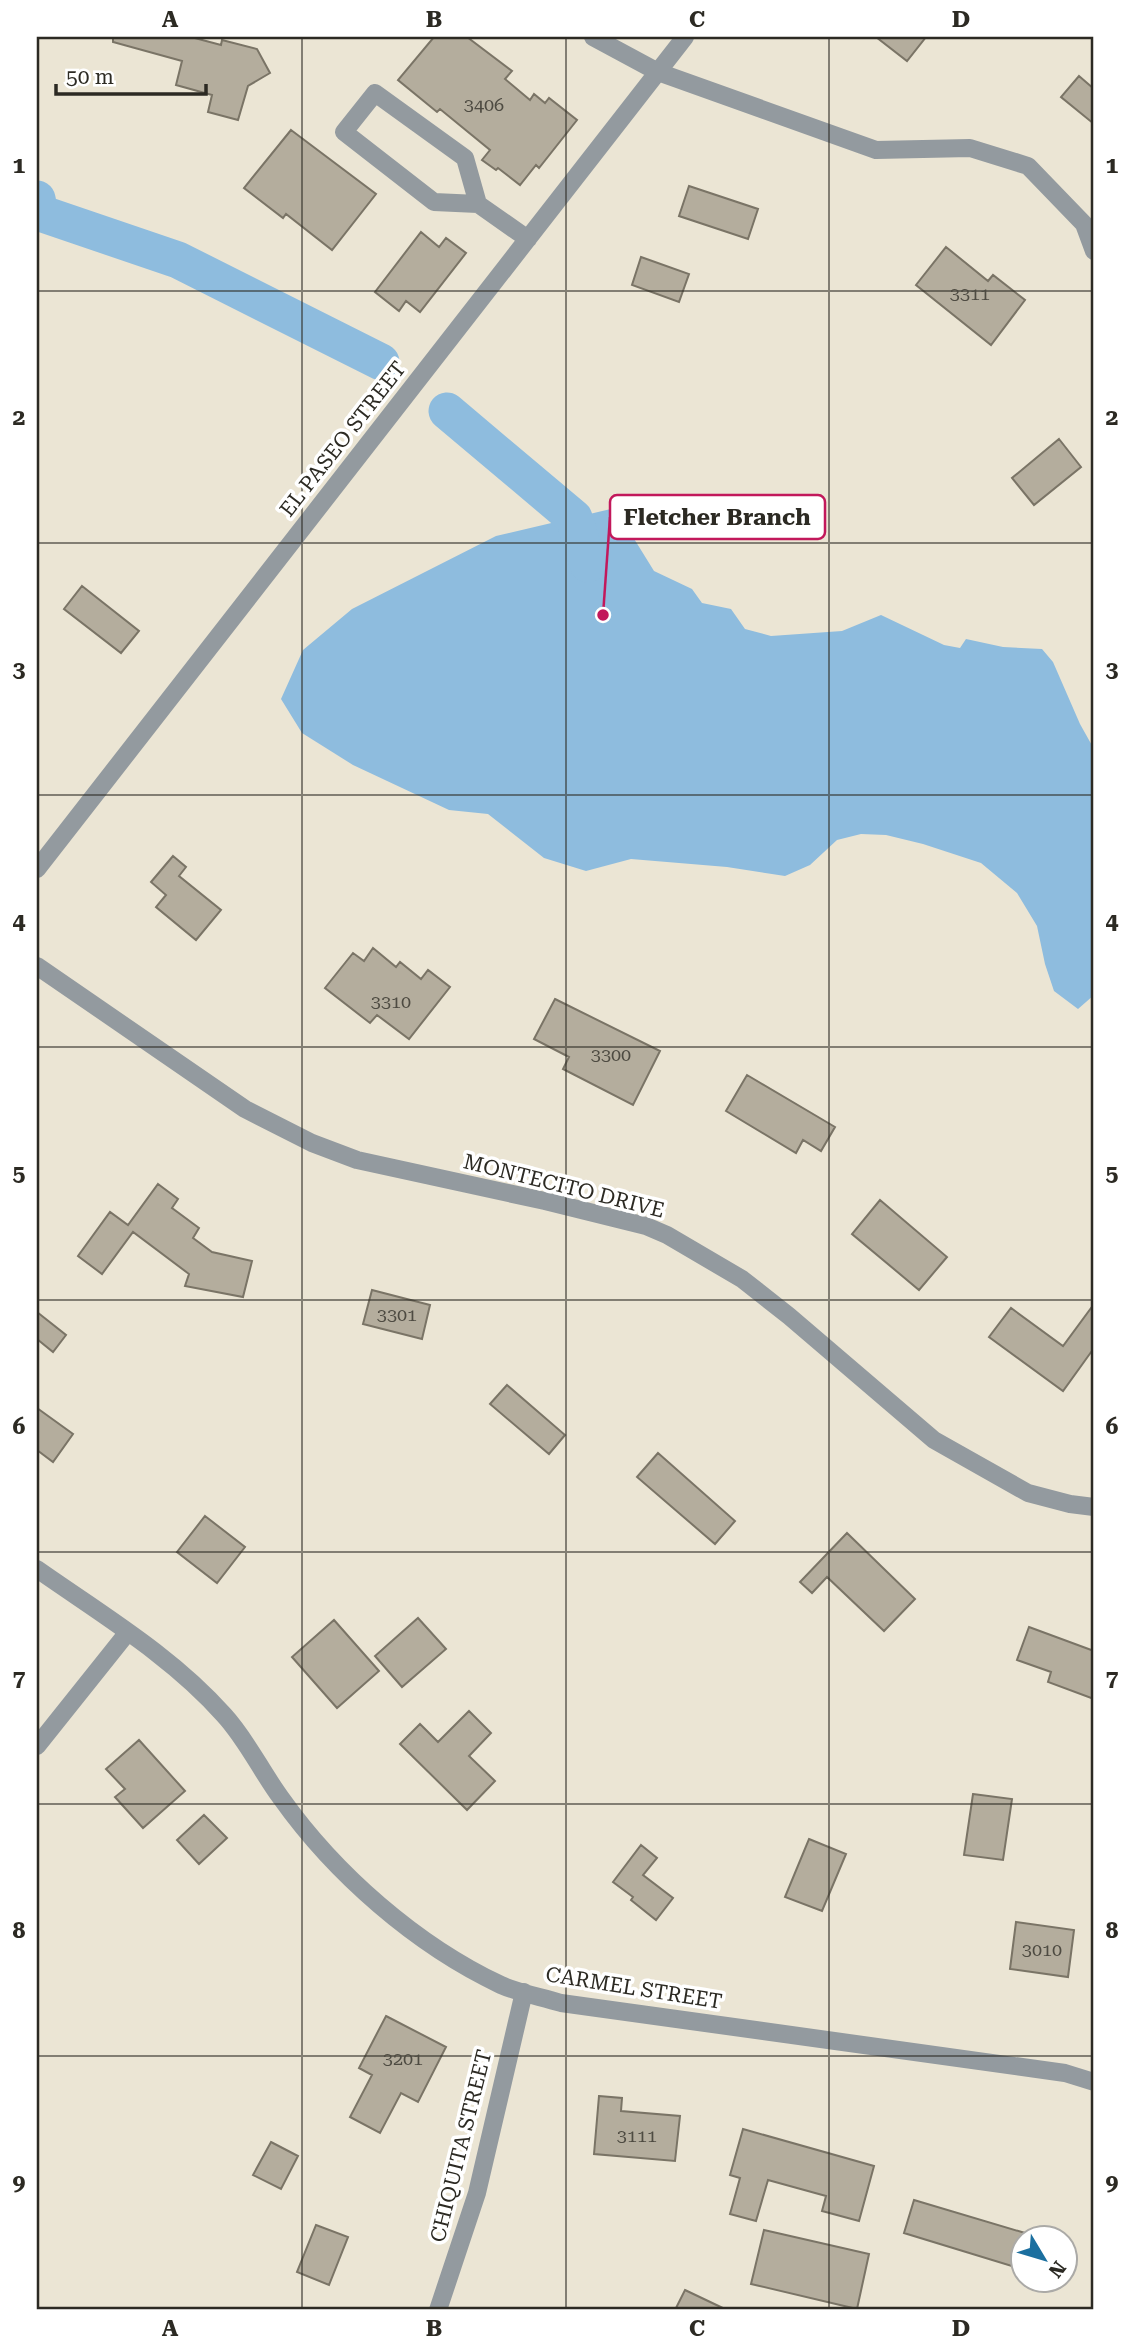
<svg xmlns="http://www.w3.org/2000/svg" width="1131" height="2347" font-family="'Roboto Serif',serif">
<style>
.water{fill:#8ebcde}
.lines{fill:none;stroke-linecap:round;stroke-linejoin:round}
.river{stroke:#8ebcde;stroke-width:37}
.building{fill:#b4ad9d;stroke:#7a7466;stroke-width:2}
.street{stroke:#939a9f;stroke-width:18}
.grid{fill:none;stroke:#2c2a23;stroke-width:2;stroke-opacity:0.55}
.labels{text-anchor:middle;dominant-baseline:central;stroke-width:7;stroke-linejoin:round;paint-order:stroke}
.number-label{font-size:18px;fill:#4e4b42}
.street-label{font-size:21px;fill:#2c2a23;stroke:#fff}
.leader{fill:none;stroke:#c2185b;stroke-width:2.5}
.callout-dot{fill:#c2185b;stroke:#fff;stroke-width:2.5}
.callout{fill:#fff;stroke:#c2185b;stroke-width:2.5}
.callout-label{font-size:23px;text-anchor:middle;font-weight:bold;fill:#2c2a23}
.neatline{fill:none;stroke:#2c2a23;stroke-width:2.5}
.grid-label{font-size:23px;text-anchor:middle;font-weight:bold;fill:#2c2a23}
</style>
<rect width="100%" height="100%" fill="#ebe5d4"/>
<!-- water -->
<path class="water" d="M615 508 654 571 692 589 702 603 731 609 745 629 771 636 842 631 881 615 944 645 960 648 966 639 1003 647 1042 649 1053 662 1080 724 1094 749V995L1078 1009 1054 991 1045 964 1037 926 1017 893 981 863 923 844 886 835 861 834 837 840 810 865 785 876 727 867 631 859 586 871 544 858 488 814 449 810 353 765 302 733 281 699 303 650 352 609 496 536Z"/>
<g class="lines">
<!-- river -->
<path class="river" d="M37 199 40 213 178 260 381 362
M447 411 574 518 588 564"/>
</g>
<!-- building -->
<path class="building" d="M113 37H191L221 45 222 40 257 49 270 73 248 86 238 120 208 112 212 95 176 85 182 61 113 42Z
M434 37H467L512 71 505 79 530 100 534 94 545 103 549 98 577 120 539 168 536 165 520 185 498 168 496 170 482 160 490 150 440 109 437 112 398 80Z
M876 37H926L907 61Z
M1079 76 1094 89V124L1061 97Z
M291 130 376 194 332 250 286 214 283 218 244 188Z
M689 186 758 209 748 239 679 216Z
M421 232 439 247 446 238 466 253 420 312 406 301 399 311 375 292Z
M946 247 988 281 993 275 1025 300 991 345 916 285Z
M641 257 689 274 679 302 632 285Z
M1059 439 1081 467 1034 505 1012 478Z
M82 586 139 631 121 653 64 609Z
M173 856 186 867 179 876 221 910 196 940 156 907 166 895 151 882Z
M373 948 396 967 400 962 421 979 428 970 450 987 409 1039 377 1015 370 1023 325 988 353 953 364 961Z
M555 999 660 1051 633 1105 563 1069 569 1057 534 1039Z
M747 1075 835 1127 821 1151 803 1140 796 1153 726 1111Z
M158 1184 178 1199 172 1208 199 1228 193 1238 212 1252 252 1261 243 1297 185 1286 189 1274 133 1232 102 1274 78 1256 110 1212 128 1225Z
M880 1200 947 1257 919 1290 852 1234Z
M372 1290 430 1305 422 1339 363 1324Z
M1094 1304V1348L1063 1391 989 1337 1011 1308 1063 1346Z
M37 1312 66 1335 53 1352 37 1339Z
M507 1385 565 1435 549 1454 490 1404Z
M37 1408 73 1434 53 1462 37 1450Z
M658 1453 735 1521 715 1544 637 1477Z
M205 1516 245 1547 217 1583 177 1552Z
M847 1533 915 1599 884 1631 827 1577 812 1593 800 1582Z
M418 1618 446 1649 402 1687 375 1656Z
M334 1620 379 1671 337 1708 292 1657Z
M1029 1627 1094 1651V1699L1048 1682 1051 1672 1017 1660Z
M469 1711 491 1733 469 1756 495 1781 467 1810 400 1744 420 1724 438 1742Z
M139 1740 185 1791 143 1828 115 1797 125 1789 106 1769Z
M973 1794 1012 1799 1003 1860 964 1855Z
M204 1815 227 1838 199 1864 177 1840Z
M809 1839 846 1854 822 1911 785 1897Z
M641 1845 657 1858 643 1875 673 1898 656 1920 631 1900 633 1897 613 1882Z
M1016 1922 1074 1930 1068 1977 1010 1969Z
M386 2016 446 2047 418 2102 401 2093 380 2133 350 2117 372 2075 359 2068Z
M599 2096 622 2098 621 2111 680 2116 675 2161 594 2154Z
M743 2129 874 2166 859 2221 822 2211 826 2196 768 2180 756 2221 730 2214 740 2178 730 2175Z
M271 2142 298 2156 281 2189 253 2175Z
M914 2200 1025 2233 1015 2267 904 2233Z
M316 2225 348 2237 329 2285 297 2272Z
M764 2230 869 2254 857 2309 751 2284Z
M685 2290 727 2310H675Z"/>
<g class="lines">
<!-- street -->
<path class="street" d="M593 37 658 72 876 150 970 148 1028 166 1084 224 1094 251
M478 204 465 158 375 93 344 132 434 202 478 204 528 239
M37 869 685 37
M37 966 245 1109 312 1143 357 1160 545 1201 646 1226 667 1235 742 1279 789 1316 934 1440 1028 1493 1070 1504 1094 1507
M37 1569C101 1614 172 1656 224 1715 247 1740 261 1771 281 1798 335 1874 416 1945 501 1985 519 1993 542 1997 561 2003L1065 2073 1094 2082
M37 1746 128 1632
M438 2310 477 2193 524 1992"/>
</g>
<!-- grid -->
<path class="grid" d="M302 37V2310M566 37V2310M829 37V2310M37 291H1094M37 543H1094M37 795H1094M37 1047H1094M37 1300H1094M37 1552H1094M37 1804H1094M37 2056H1094"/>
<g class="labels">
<!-- number labels -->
<g class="number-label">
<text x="484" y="104">3406</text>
<text x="970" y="293">3311</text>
<text x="391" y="1001">3310</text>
<text x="611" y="1054">3300</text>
<text x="397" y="1314">3301</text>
<text x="1042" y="1949">3010</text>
<text x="403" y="2058">3201</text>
<text x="637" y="2135">3111</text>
</g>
<!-- street labels -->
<g class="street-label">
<text transform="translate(343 439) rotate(-52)">EL PASEO STREET</text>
<text transform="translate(564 1186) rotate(14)">MONTECITO DRIVE</text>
<text transform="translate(634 1988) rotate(9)">CARMEL STREET</text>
<text transform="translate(461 2146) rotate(-76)">CHIQUITA STREET</text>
</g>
</g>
<!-- callouts -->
<path class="leader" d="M603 615L610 517"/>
<circle class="callout-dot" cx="603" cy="615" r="7"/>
<rect class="callout" x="610" y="495" width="215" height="44" rx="7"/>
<g class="callout-label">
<text x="717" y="525">Fletcher Branch</text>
</g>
<!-- border -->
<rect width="1131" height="2347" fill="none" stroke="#ffffff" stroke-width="77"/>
<!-- north arrow -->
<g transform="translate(1044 2259) rotate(128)"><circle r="33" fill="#ffffff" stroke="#abaaa7" stroke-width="2"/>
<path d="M0-5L12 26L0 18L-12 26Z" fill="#1b6f9f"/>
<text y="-10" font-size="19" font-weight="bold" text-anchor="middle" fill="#2c2a23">N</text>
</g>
<!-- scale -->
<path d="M56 84v10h150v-10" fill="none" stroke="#2c2a23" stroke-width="3.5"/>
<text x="66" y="84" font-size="21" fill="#2c2a23" stroke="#ffffff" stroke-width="5" paint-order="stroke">50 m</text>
<rect x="38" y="38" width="1054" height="2270" class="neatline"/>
<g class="grid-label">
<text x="170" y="27">A</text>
<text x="434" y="27">B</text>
<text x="697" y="27">C</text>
<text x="961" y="27">D</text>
<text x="19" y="173">1</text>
<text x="1112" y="173">1</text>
<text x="19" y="425">2</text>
<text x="1112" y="425">2</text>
<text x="19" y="677">3</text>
<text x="1112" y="677">3</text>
<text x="19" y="929">4</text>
<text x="1112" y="929">4</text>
<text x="19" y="1181">5</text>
<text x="1112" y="1181">5</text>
<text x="19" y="1434">6</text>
<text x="1112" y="1434">6</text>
<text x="19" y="1686">7</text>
<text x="1112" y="1686">7</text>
<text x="19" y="1938">8</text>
<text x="1112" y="1938">8</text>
<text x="19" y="2190">9</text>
<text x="1112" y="2190">9</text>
<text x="170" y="2336">A</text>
<text x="434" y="2336">B</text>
<text x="697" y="2336">C</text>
<text x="961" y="2336">D</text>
</g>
</svg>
